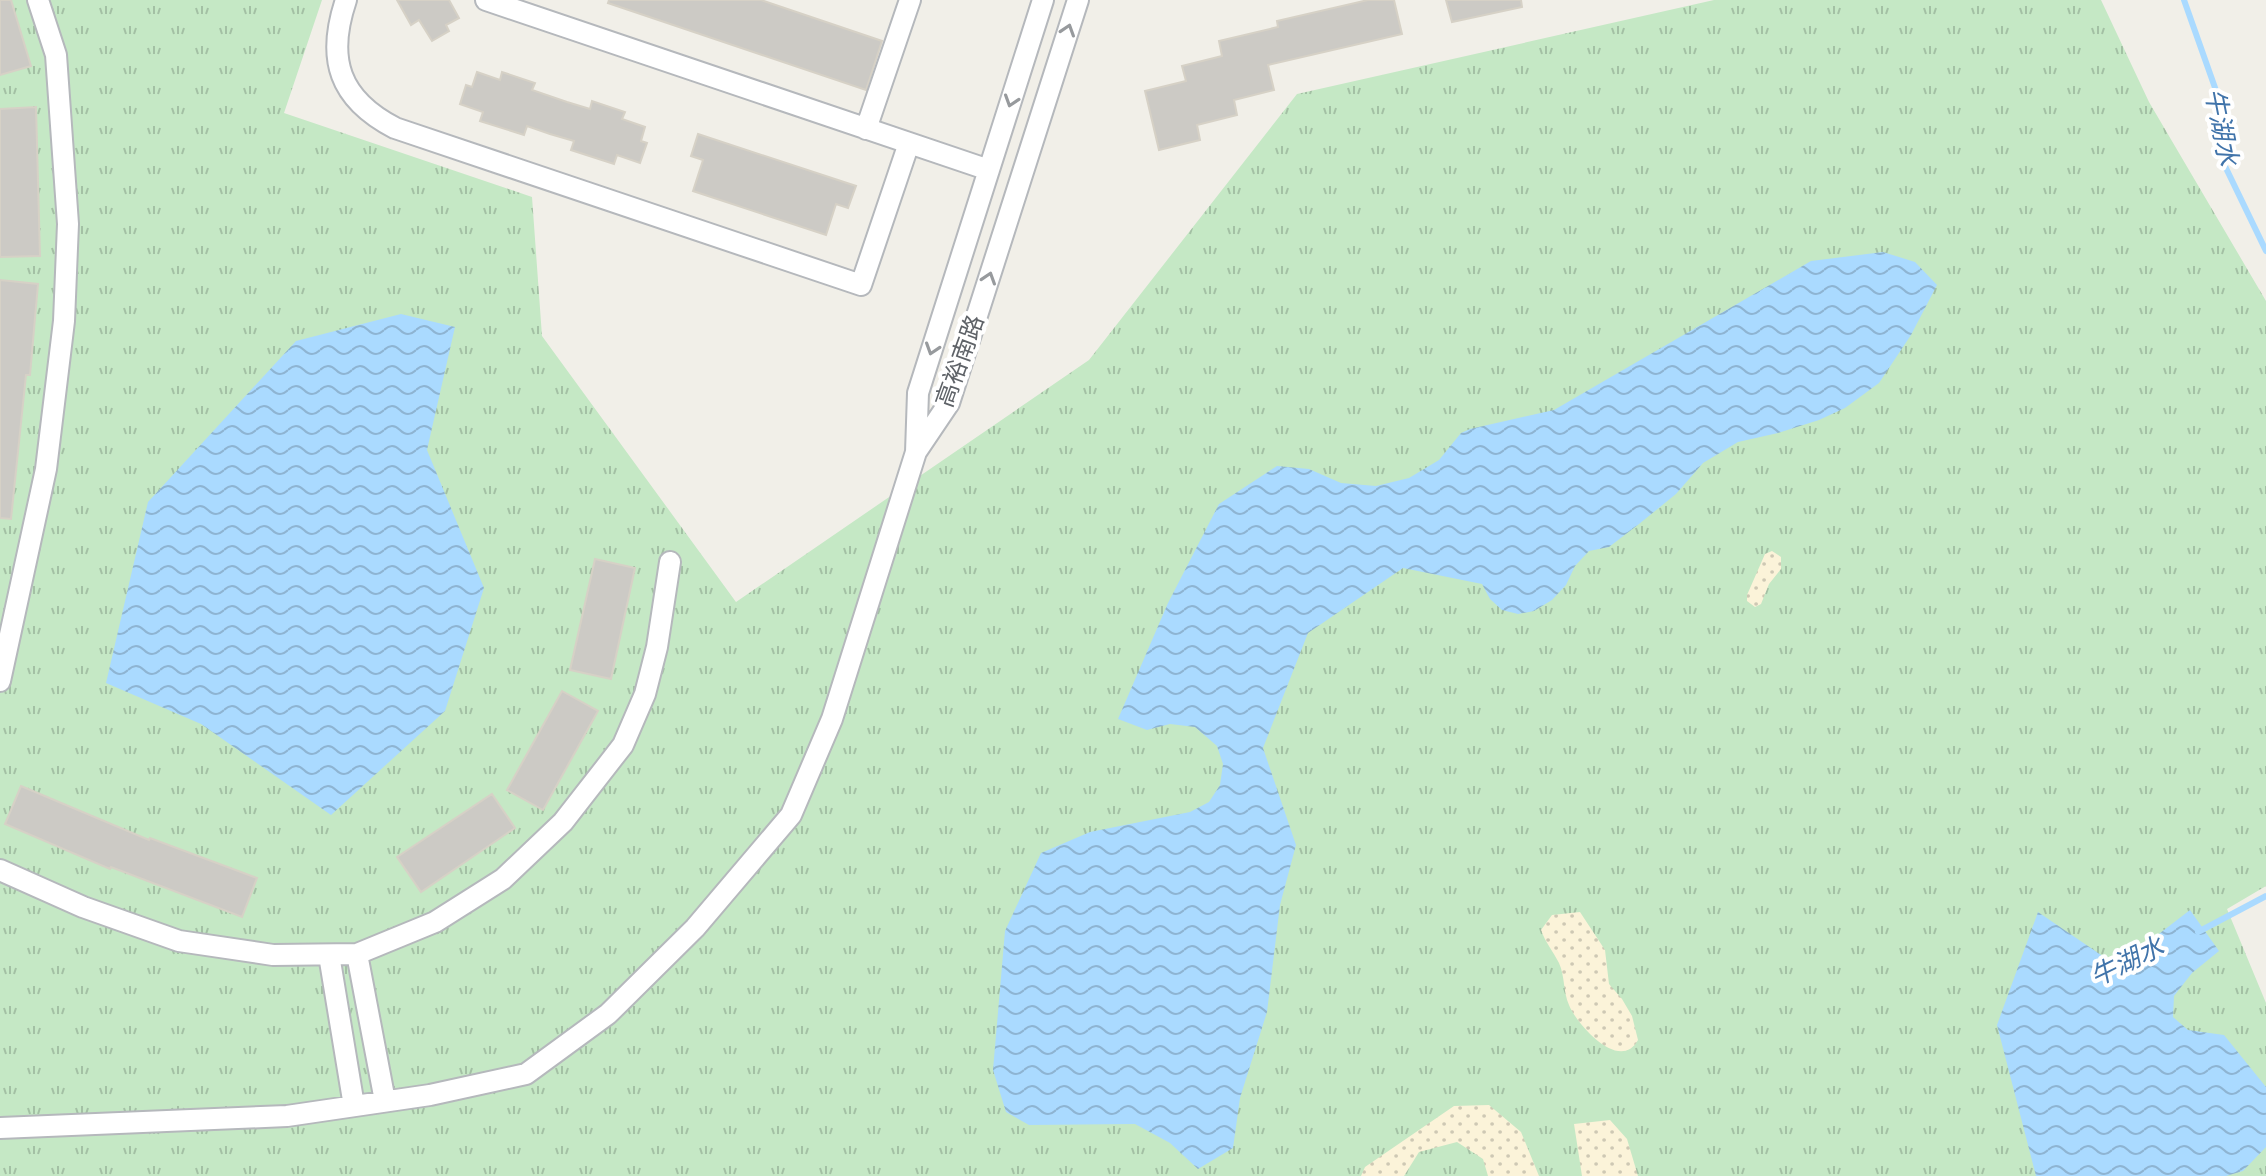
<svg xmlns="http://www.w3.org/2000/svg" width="2266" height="1176" font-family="'Fira Sans','Noto Sans SC',sans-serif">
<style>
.grass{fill:url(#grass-tufts)}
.sand{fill:url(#sand-dots)}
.water{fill:url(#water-waves)}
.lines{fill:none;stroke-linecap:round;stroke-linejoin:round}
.stream{stroke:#aadaff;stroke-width:6}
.building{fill:#cccac5;stroke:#d6d1c6;stroke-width:2}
.minor-casing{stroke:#b5b8bc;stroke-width:24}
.minor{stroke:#fff;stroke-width:20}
.oneway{stroke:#979a9d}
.labels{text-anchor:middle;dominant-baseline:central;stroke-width:8;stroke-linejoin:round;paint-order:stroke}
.street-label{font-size:24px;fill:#5f6368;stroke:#fff}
.water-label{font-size:26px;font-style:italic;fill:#4174aa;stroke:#fff}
</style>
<defs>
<pattern id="grass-tufts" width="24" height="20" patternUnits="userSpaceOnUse" patternTransform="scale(2)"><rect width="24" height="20" fill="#c5e8c5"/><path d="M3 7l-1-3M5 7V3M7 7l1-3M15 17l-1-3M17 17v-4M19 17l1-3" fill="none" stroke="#a3c0a4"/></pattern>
<pattern id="sand-dots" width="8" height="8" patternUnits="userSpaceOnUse" patternTransform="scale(2)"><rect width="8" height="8" fill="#fbf3d9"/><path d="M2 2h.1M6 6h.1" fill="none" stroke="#cec8b4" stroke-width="1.8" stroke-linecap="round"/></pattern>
<pattern id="water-waves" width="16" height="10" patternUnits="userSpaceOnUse" patternTransform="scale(2)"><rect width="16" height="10" fill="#aadaff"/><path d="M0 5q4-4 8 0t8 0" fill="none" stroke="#8eb4d2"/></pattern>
</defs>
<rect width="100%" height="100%" fill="#f1efe8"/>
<!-- grass -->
<path class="grass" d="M0 0H322L284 113 532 197 542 336 736 602 1089 360 1297 94 1714 0H2101L2149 102 2266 301V886L2227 909 2266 1003V1176H0Z"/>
<!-- sand -->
<path class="sand" d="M1772 551 1781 557V569L1769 584 1761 604 1755 607 1747 601V595L1765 554Z
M1580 912 1605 950 1609 984 1622 999 1632 1016 1638 1040C1620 1073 1577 1025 1569 1005 1563 992 1565 976 1559 963 1553 951 1545 942 1541 930L1552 915Z
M1489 1105 1521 1132 1539 1176H1488L1483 1159 1457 1142 1419 1152 1404 1176H1361L1365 1167 1454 1106Z
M1610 1120 1627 1139 1638 1176H1582L1574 1124Z"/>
<!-- water -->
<path class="water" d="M1883 252 1915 262 1937 285 1911 335 1879 383 1845 408 1819 420 1778 433 1738 442 1703 463 1676 494 1639 524 1609 547 1589 551 1575 566 1566 585 1552 600 1534 611 1518 614 1502 610 1490 599 1482 584 1403 568 1308 633 1263 748 1296 845 1280 905 1267 1012 1240 1098 1233 1148 1198 1169 1170 1143 1135 1124 1029 1125 1006 1112 993 1070 1005 931 1041 853 1090 832 1190 812 1209 802 1220 785 1223 764 1217 746 1195 727 1170 724 1147 730 1118 719 1168 603 1219 504 1277 466 1309 469 1341 483 1376 486 1409 478 1439 460 1461 433 1470 429 1554 410 1811 261Z
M401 314 455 327 427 450 484 588 445 711 331 815 201 724 106 683 148 502 296 341Z
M2190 910 2219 951 2192 973 2174 996 2173 1017 2188 1030 2224 1035 2266 1087V1147L2243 1171 2226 1176H2036L1997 1025 2038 912 2107 959 2151 940Z"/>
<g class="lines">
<!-- stream -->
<path class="stream" d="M2184 0 2219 99 2224 164 2266 251
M2198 932 2266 896"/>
</g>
<!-- building -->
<path class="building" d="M0 0H11L31 66 0 75Z
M397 0H449L459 18 446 25 449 31 432 41 419 20 411 25Z
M609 0H761L882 41 866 90 608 3Z
M1368 0H1394L1402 34 1268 65 1274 90 1234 100 1237 115 1197 125 1200 140 1159 150 1145 91 1186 81 1182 66 1222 56 1219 41 1278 27 1277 21Z
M1446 0H1521L1522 7 1452 22Z
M477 72 500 80 502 72 535 83 532 90 567 102 590 109 592 101 625 112 622 119 645 127 641 141 647 143 640 163 617 155 614 164 571 150 574 141 550 134 527 126 524 135 480 121 483 112 460 104 466 85 472 87Z
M36 107 40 256 0 257V109Z
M698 134 856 186 848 208 836 204 826 235 693 191 703 160 691 156Z
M0 280 38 284 30 375H26L11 519 0 518Z
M595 559 635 568 611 679 570 670Z
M562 691 598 711 543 810 507 790Z
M21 786 149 840 150 838 257 878 242 917 111 867 110 869 5 824Z
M492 794 515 828 421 892 397 857Z"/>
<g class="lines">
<!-- minor casing -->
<g class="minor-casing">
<path id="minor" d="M346 0C326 59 339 99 395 128L861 285 909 143
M486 0 989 170
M866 129 910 0
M916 452 949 403 1078 0
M0 681 46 469 64 321 68 224 56 55 38 0
M0 870 83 907 179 941 273 955 357 954 435 922 503 879 563 822 623 745 645 694 657 647 670 562
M357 954 385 1101
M329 955 354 1106
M0 1128 287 1116 430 1095 526 1074 608 1014 695 928 791 815 832 719 916 452 918 393 1043 0"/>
</g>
<!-- minor -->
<use href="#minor" class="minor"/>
</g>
<!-- one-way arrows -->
<defs><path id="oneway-chevron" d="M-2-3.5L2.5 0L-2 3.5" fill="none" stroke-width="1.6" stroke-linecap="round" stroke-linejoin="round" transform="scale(2)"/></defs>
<g class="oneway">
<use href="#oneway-chevron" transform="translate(1068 30) rotate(-72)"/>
<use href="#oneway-chevron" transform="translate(1011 101) rotate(108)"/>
<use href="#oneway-chevron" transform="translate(989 278) rotate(-72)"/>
<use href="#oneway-chevron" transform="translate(932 349) rotate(108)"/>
</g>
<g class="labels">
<!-- street labels -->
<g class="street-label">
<text transform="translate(960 361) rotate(-70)">高裕南路</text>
</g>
<!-- water labels -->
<g class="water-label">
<text transform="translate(2221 127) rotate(79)">牛湖水</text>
<text transform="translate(2127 962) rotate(-26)">牛湖水</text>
</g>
</g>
</svg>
